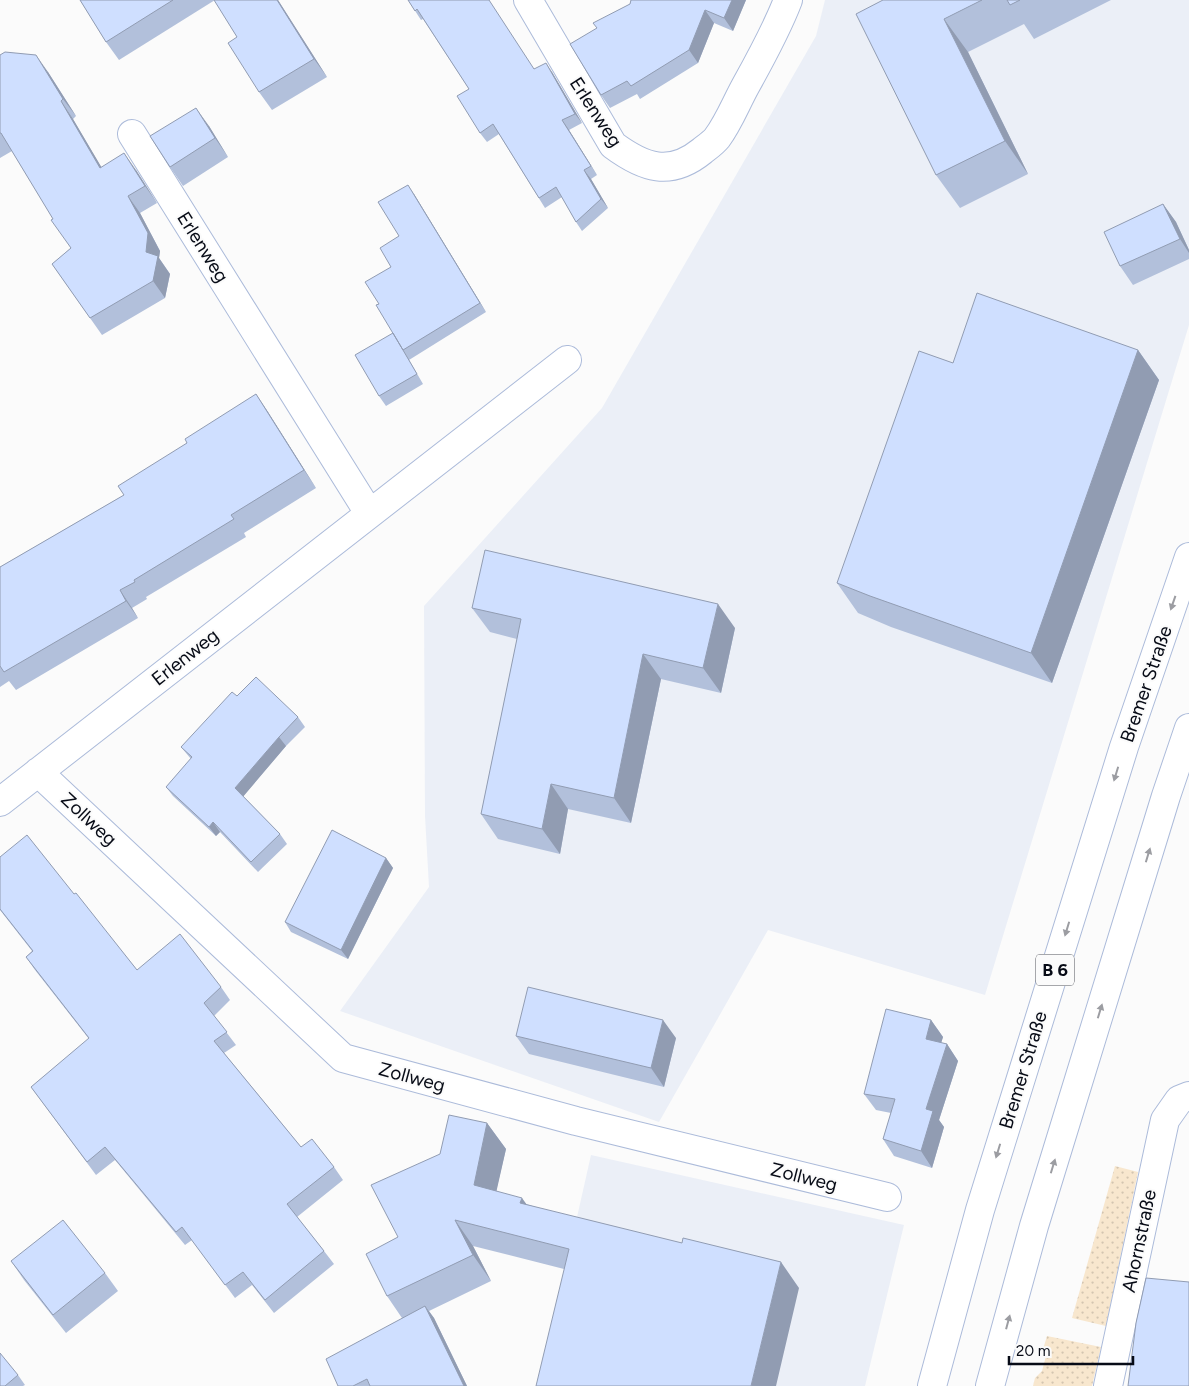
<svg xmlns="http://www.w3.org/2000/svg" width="1189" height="1386" font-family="Figtree,sans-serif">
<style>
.built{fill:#ebeff7}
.grass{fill:url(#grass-dots)}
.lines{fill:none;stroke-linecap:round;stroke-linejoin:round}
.minor-casing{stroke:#acbbda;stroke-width:30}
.primary-casing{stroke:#acbbda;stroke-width:30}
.minor{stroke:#fff;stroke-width:28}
.primary{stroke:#fff;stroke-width:28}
.wall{fill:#b2c0db}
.shaded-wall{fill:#919cb2}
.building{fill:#cfdfff;stroke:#919cb2}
.oneway{fill:#9c9da2}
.labels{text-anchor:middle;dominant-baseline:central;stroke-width:4;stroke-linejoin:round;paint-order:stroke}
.shield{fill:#fbfbfb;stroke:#50535b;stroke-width:1}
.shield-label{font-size:18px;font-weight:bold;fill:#070b16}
.street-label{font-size:19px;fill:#070b16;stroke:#fbfbfb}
</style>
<defs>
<pattern id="grass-dots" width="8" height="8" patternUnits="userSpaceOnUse" patternTransform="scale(1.25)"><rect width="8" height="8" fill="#f8e7ce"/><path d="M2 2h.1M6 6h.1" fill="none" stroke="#d3c5b0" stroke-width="1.8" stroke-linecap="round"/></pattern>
</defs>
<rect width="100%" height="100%" fill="#fbfbfb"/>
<!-- built -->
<path class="built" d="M825 0H1189V325L985 995 768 930 659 1122 340 1011 429 887 425 816 424 606 602 408 816 36Z
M591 1155 904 1225 865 1386H539Z"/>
<!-- grass -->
<path class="grass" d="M1115 1166 1138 1172 1106 1326 1072 1318Z
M1047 1336 1101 1347 1092 1386H1033L1035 1378 1042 1371 1046 1356 1044 1346Z"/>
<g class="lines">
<!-- minor casing -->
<g class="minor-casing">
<path id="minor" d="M528 0 613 145C644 168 670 177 702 151 707 147 713 143 717 138 729 122 736 103 746 85 761 58 777 29 788 0
M132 134 369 513
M38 772 343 1058 576 1121 887 1197
M0 802 567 360
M1108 1386 1165 1120 1179 1100 1189 1096"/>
</g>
<!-- primary casing -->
<g class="primary-casing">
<path id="primary" d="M932 1386 980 1210 1124 747 1189 557
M990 1386 1034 1226 1166 796 1189 728"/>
</g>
<!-- minor -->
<use href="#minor" class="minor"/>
<!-- primary -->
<use href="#primary" class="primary"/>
</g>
<!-- wall -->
<path class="wall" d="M80 0H278L327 77 272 110 259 92 237 37 215 0 119 60 106 42Z
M408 0 535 69 552 72 582 123 569 130 597 175 591 179 608 208 582 231 576 222 562 197 545 208 499 134 487 142 480 133 469 89 423 19 421 20Z
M631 0H746L733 31 714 23 698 63 640 99 637 94 610 108 601 95 597 28 630 4Z
M883 0H1111L1034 39 1024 24 968 52 1028 174 960 208 936 175Z
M0 55 48 72 76 116 73 119 101 167 136 170 157 203 140 213 160 251 159 258 170 274 165 298 102 335 52 264 71 248 12 151 0 158Z
M209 126 228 157 183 186 170 167Z
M414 194 486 312 409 360 408 358 423 384 386 406 379 396 393 333 379 304 391 267 399 236Z
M1163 204 1176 222 1189 250V259L1133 285 1120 266Z
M1138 350 1159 380 1052 683 891 627 858 613 837 583 953 363Z
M256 394 268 412 316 488 244 533 246 537 146 597 147 599 132 608 138 618 16 690 9 681 0 687V567L124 495 187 443Z
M472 608 735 628 721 693 661 679 631 823 568 809 560 854 498 839 481 814 517 639 490 632Z
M237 696 298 717 305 727 286 746 243 796 280 834 287 844 258 872 220 832 216 836 173 796 166 787 191 759 181 747Z
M0 857 74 894 137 970 221 987 230 1000 214 1016 236 1045 224 1053 301 1147 334 1167 343 1180 297 1217 324 1251 334 1264 274 1313 252 1285 235 1298 192 1240 185 1245 115 1160 96 1175 31 1087 89 1039 35 970 26 957 32 951 0 910Z
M386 858 393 868 348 959 291 932 285 922Z
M931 1020 943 1037 941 1043 947 1044 958 1061 939 1120 944 1127 932 1168 894 1156 883 1139 891 1113 876 1110 864 1094Z
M516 1036 676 1038 664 1087 529 1054Z
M487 1123 506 1149 496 1191 526 1204 799 1288 564 1269 473 1246 491 1281 429 1311 434 1318 467 1386H338L402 1318 387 1296 398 1237 440 1154Z
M11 1261 105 1273 118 1291 66 1333 24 1280Z
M18 1375 25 1385 23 1386H0Z"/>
<!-- shaded-wall -->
<path class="shaded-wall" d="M277 0H278L327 77 314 59Z
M732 0H746L733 31 724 18Z
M705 10 714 23 698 63 689 50Z
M944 19 968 52 1028 174 1005 141Z
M36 55 48 72 76 116 63 99Z
M546 63 552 72 582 123 575 114Z
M61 101 73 119 112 185 100 168Z
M196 108 209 126 228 157 215 138Z
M562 120 569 130 597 175 591 166Z
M124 153 136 170 157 203 145 186Z
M584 170 591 179 608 208 601 199Z
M408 185 414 194 486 312 480 303Z
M128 196 140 213 160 251 159 258 170 274 165 298 153 281 146 252Z
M1163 204 1176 222 1189 250V253L1180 239Z
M1138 350 1159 380 1052 683 1031 653Z
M256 394 268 412 316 488 304 470Z
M120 590 132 608 138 618 126 601Z
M718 604 735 628 721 693 703 668Z
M643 654 661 679 631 823 614 798Z
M279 737 286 746 242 798 235 788Z
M551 784 568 809 560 854 542 829Z
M213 822 220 832 216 836 209 827Z
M386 858 393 868 348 959 341 950Z
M663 1020 676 1038 664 1087 651 1068Z
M931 1020 943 1037 937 1056 926 1039Z
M947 1044 958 1061 939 1120 944 1127 932 1168 921 1151 926 1109Z
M487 1123 506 1149 492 1211 474 1185Z
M522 1198 540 1223 520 1203Z
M455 1220 473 1246 491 1281 473 1255Z
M781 1262 799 1288 776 1386H751Z
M425 1306 434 1318 467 1386H464Z"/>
<!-- building -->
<path class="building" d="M80 0H173L106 42Z
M214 0H277L314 59 259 92 228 43 237 37Z
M408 0H489L534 69 546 63 575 114 562 120 591 166 584 170 601 199 576 222 556 187 539 198 493 124 480 133 457 96 469 89 417 9 415 11Z
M631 0H732L724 18 705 10 689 50 631 86 627 81 601 95 570 44 597 28 593 23 630 4Z
M883 0H982L944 19 1005 141 936 175 856 14Z
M1007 0H1020L1010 5Z
M5 52 36 55 63 99 61 101 100 168 124 153 145 186 128 196 148 233 146 252 158 256 153 281 90 318 52 264 71 248 51 220 53 219 1 133H0V55Z
M196 108 215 138 170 167 150 136Z
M408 185 480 303 403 350 376 305 379 304 365 282 391 267 380 248 399 236 378 202Z
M1163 204 1180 239 1120 266 1104 232Z
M977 293 1138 350 1031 653 870 596 837 583 919 351 953 363Z
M393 333 417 374 379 396 355 355Z
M256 394 304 470 231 515 234 519 134 580 135 582 120 590 126 601 4 672 0 666V567L124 495 118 486 187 443 185 439Z
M485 550 718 604 703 668 643 654 614 798 551 784 542 829 481 814 521 619 472 608Z
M256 677 298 717 279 737 235 788 280 834 251 862 213 822 209 827 166 787 192 757 181 747 232 692 237 696Z
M332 830 386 858 341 950 285 922Z
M27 835 74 894 76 893 137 970 180 934 221 987 204 1003 227 1032 214 1041 301 1147 312 1139 334 1167 287 1204 324 1251 265 1300 243 1272 225 1285 182 1227 176 1232 105 1147 87 1162 31 1087 89 1038 26 957 33 951 0 909V857Z
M528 987 663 1020 651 1068 516 1036Z
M886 1009 931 1020 926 1039 947 1044 926 1109 933 1111 921 1151 883 1139 895 1099 864 1094Z
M449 1115 487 1123 474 1185 522 1198 520 1203 682 1243 683 1238 781 1262 751 1386H536L569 1249 455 1220 473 1255 387 1296 366 1254 398 1237 371 1185 440 1154Z
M63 1220 105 1273 53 1315 11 1261Z
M1146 1278 1189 1282V1386H1128L1136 1323Z
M425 1306 464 1386H370L367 1379 353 1386H338L326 1359Z
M0 1353 18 1375 5 1386H0Z"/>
<!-- one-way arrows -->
<defs><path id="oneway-solid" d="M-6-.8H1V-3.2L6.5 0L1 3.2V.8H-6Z" transform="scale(1.25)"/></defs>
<g class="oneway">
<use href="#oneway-solid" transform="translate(1173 603) rotate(109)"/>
<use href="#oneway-solid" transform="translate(1116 774) rotate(107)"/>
<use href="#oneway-solid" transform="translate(1148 855) rotate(-73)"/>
<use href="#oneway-solid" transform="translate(1067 929) rotate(107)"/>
<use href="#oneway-solid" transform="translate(1100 1011) rotate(-73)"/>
<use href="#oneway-solid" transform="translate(998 1151) rotate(107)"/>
<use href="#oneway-solid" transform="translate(1053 1166) rotate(-73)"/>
<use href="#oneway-solid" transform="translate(1008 1322) rotate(-75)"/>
</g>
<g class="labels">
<!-- shield labels -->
<rect class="shield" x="1036" y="954.5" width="38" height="31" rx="4"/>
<g class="shield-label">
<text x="1055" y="970">B 6</text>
</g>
<!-- street labels -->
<g class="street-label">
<text transform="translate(596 112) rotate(57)">Erlenweg</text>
<text transform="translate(203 247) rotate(58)">Erlenweg</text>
<text transform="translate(185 657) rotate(-38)">Erlenweg</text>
<text transform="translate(1146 684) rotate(-71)">Bremer Straße</text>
<text transform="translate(89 819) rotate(43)">Zollweg</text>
<text transform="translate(1023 1070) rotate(-73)">Bremer Straße</text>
<text transform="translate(412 1077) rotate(15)">Zollweg</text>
<text transform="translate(804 1177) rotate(14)">Zollweg</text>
<text transform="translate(1139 1241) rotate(-78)">Ahornstraße</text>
</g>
</g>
<!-- scale -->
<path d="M1009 1356v8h124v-8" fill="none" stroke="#070b16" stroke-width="2.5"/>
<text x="1016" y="1356" font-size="15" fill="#070b16" stroke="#fbfbfb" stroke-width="4" paint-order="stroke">20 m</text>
</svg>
